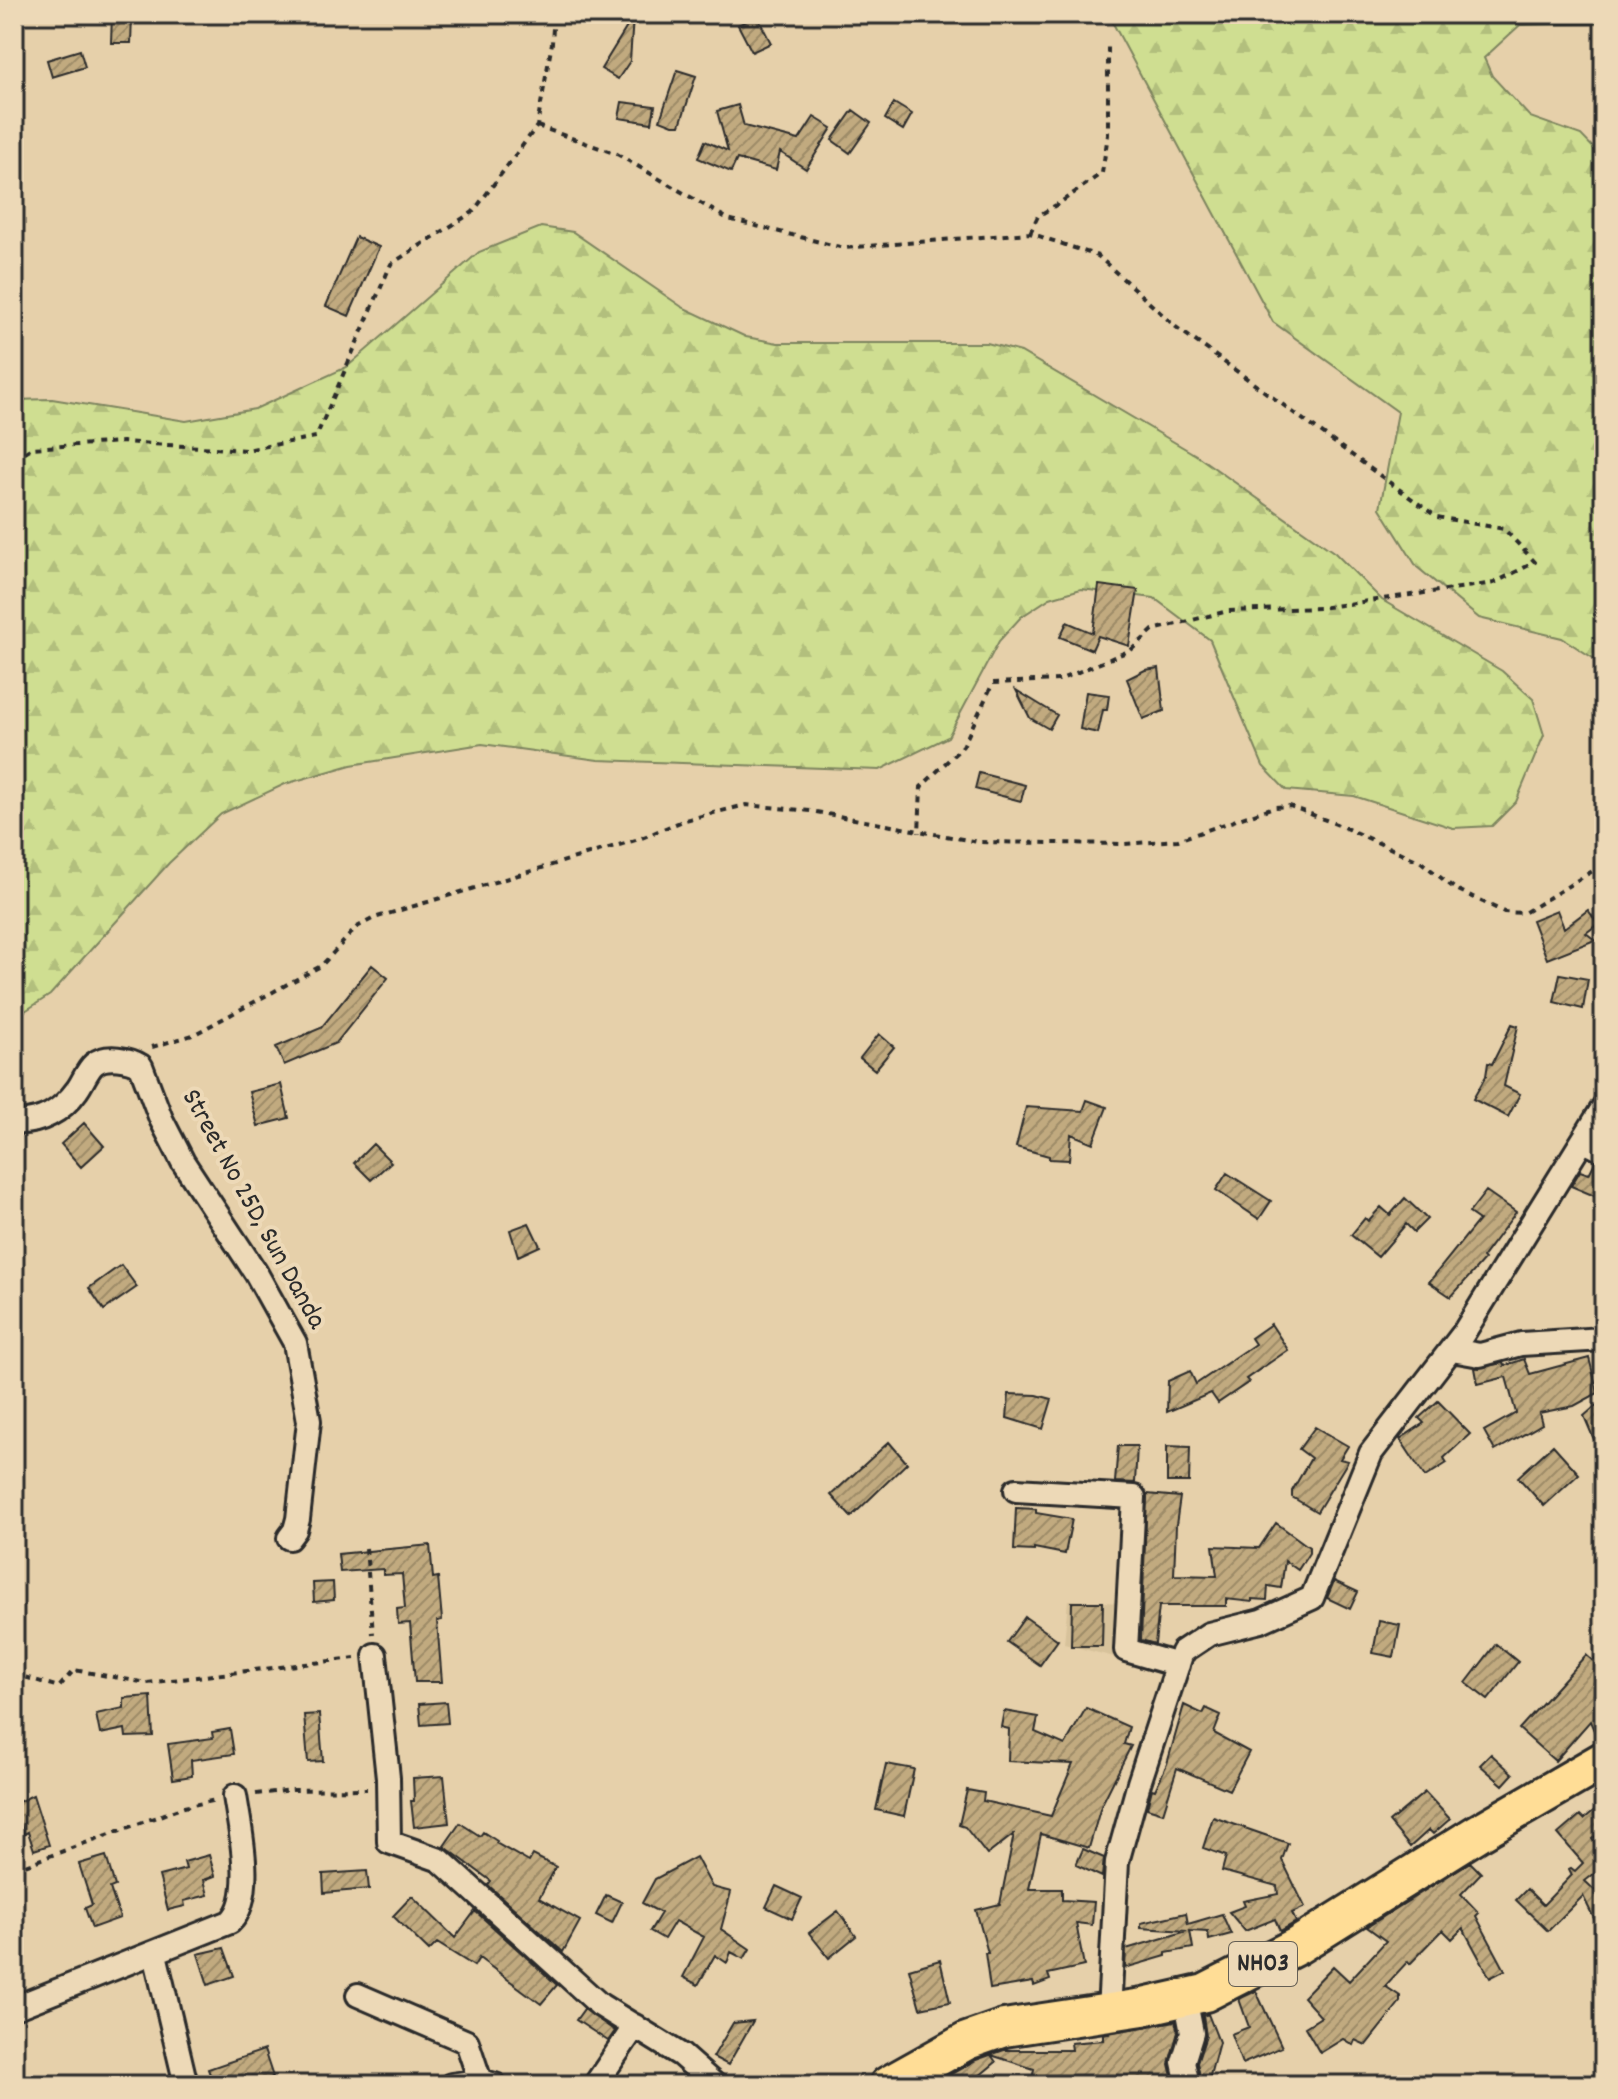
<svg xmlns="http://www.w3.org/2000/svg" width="1618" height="2099" font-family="Dekko,sans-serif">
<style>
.built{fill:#d7c29b}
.forest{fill:url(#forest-firs);stroke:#7d845e;stroke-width:2}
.building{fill:url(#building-hatch);stroke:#2b2b2b;stroke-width:2}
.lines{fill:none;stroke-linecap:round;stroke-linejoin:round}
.street-casing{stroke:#2b2b2b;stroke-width:28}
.primary-casing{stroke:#2b2b2b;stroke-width:42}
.path{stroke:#2b2b2b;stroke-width:4;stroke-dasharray:6 6;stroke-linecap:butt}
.street{stroke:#edd9b7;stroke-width:22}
.primary{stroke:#ffdd96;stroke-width:36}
.labels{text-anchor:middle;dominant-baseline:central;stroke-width:8;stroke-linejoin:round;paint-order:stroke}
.shield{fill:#edd9b7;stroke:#655f55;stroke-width:2}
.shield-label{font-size:26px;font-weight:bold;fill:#2b2b2b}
.street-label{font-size:28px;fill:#2b2b2b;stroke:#edd9b7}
</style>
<defs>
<pattern id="forest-firs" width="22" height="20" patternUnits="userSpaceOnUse" patternTransform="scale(2)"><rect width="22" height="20" fill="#cfde91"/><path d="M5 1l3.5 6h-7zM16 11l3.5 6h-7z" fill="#b2bf7d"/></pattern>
<pattern id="building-hatch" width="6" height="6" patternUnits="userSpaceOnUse" patternTransform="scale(2)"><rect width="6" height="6" fill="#c1aa7f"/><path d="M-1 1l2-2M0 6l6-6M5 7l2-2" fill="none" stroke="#9d8b68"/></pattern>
</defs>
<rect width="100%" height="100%" fill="#e6d0aa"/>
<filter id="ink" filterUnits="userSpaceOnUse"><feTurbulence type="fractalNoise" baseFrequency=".0125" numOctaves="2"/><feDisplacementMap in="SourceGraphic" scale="16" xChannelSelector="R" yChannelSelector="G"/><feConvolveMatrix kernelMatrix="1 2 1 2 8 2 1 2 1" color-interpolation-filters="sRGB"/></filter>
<g filter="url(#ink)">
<!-- built -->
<path class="built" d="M1068 1600 1122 1603 1118 1658 1064 1644Z"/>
<!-- forest -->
<path class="forest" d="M1108 14H1604V23L1520 25 1484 58 1492 76 1530 117 1581 135 1604 159V665L1562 638 1479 618 1417 567 1380 508 1398 412 1273 322Z
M541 227 573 232 682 307 746 337 778 343H987L1021 352 1196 455 1335 553 1382 600 1502 671 1533 699 1544 735 1516 802 1492 826 1453 828 1354 796 1286 790 1263 766 1210 640 1154 598 1081 589 1050 598 1021 617 999 641 948 737 880 770 598 760 482 744 351 765 285 784 221 814 169 863 50 995 14 1018V400L52 399 186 421 255 409 347 367 479 252Z"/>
<!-- building -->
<path class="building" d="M112 15 132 16 131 43H111Z
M757 16 771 43 752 52 738 25Z
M633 17 630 61 618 79 601 69Z
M80 50 85 67 52 77 47 60Z
M677 70 696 76 680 125H673L660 120Z
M622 102 655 106 652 123 619 118Z
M894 103 912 114 903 130 885 119Z
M738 105 744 126 799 140 814 117 832 128 806 169 780 152 776 170 737 159 731 172 698 158 705 141 728 151 717 111Z
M853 110 871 123 850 153 832 140Z
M356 237 379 247 349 316 326 306Z
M1099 585 1138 590 1129 646 1098 636 1092 650 1060 637 1067 622 1093 633Z
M1159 668 1164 711 1143 719 1127 679 1145 670Z
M1016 690 1057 715 1049 729 1030 718Z
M1086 692 1109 695 1107 710H1103L1098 733 1080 729Z
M979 773 1025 785 1021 801 975 789Z
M1557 910 1564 928 1588 910 1598 924 1586 933 1595 940 1547 959 1532 920Z
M372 965 388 978 336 1043 284 1065 276 1047 321 1028Z
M1560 974 1588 979 1583 1009 1554 1002Z
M1512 1024 1518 1026 1504 1086 1520 1094 1508 1117 1473 1099 1486 1076 1488 1063 1492 1064Z
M879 1034 894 1047 875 1070 860 1058Z
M281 1084 289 1118 258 1126 249 1092Z
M1087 1100 1107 1107 1093 1143 1071 1134 1069 1160 1049 1159V1156L1016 1147 1026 1107 1083 1111Z
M84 1123 104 1146 81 1167 61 1144Z
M373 1144 391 1162 371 1180 354 1163Z
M1595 1162 1604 1165V1200L1571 1186 1580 1171 1589 1174Z
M1227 1173 1271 1201 1259 1219 1216 1190Z
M1486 1191 1516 1212 1482 1258 1484 1260 1451 1297 1429 1282 1479 1220 1469 1213Z
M1405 1198 1427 1219 1414 1232 1406 1224 1378 1257 1351 1235 1365 1218 1368 1221 1381 1207 1390 1215Z
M529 1223 540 1246 518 1256 510 1230Z
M121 1265 137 1287 104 1310 89 1288Z
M1271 1324 1288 1350 1246 1379 1249 1382 1218 1403 1211 1393 1167 1412 1168 1381 1190 1371 1196 1384 1255 1344 1251 1338Z
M1589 1358 1598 1393 1574 1406 1539 1413 1542 1424 1495 1451 1484 1431 1516 1413 1506 1377 1478 1384 1475 1368 1503 1363 1504 1366 1524 1359 1530 1374Z
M1009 1394 1037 1395 1052 1399 1043 1429 1007 1418Z
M1438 1401 1470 1434 1444 1458 1447 1463 1425 1477 1400 1439 1424 1423 1419 1418Z
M1600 1402 1604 1420V1463L1584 1416Z
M1315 1427 1348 1446 1340 1459 1348 1461 1317 1512 1292 1497V1491L1311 1458 1299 1449Z
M889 1442 907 1463 851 1517 831 1495Z
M1553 1445 1579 1474 1544 1506 1518 1477Z
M1118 1446H1137L1135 1483 1115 1482Z
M1167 1446 1190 1447 1189 1482H1167Z
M1147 1494 1180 1497 1176 1525 1174 1575 1217 1576 1213 1546 1259 1548 1276 1523 1309 1547V1553L1298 1570 1285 1561 1281 1588 1268 1586 1267 1600 1252 1599V1602L1226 1599V1606H1159L1155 1644 1141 1640Z
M1016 1508 1036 1509V1513L1072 1519 1065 1554 1034 1548V1551L1014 1550Z
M430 1545 433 1578 438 1577 442 1620 437 1621 442 1682H415L410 1623 398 1624 397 1609 405 1608 402 1574 383 1575V1569L340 1572 338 1554Z
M1334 1581 1358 1592 1350 1609 1327 1598Z
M333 1582 334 1600 314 1602 313 1583Z
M1072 1602H1103L1102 1646H1071Z
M1025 1617 1058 1640 1040 1665 1007 1642Z
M1379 1621 1400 1625 1394 1657 1373 1653Z
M1496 1644 1518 1662 1488 1700 1466 1683Z
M1604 1650V1739L1598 1740 1590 1721 1555 1761 1519 1729 1586 1655 1593 1661Z
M151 1696 153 1736 126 1737 125 1729 100 1734 96 1714 124 1708V1698Z
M446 1702 448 1723 421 1725 419 1704Z
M1184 1705 1203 1714 1206 1708 1221 1715 1214 1733 1249 1752 1229 1790 1177 1768 1163 1813 1147 1808 1152 1789 1155 1790 1167 1764Z
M1086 1708 1129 1727 1124 1744 1131 1746 1101 1806 1089 1848 1041 1834 1029 1889H1062V1900L1094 1902 1092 1925 1076 1923 1084 1966 1048 1974 1050 1980 1034 1986 1033 1982 990 1989 985 1953H988L976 1910 1000 1904 1014 1834 987 1855 965 1827 959 1825 967 1790 984 1793 983 1801 1051 1816 1073 1764 1008 1761 1009 1729 1001 1727 1004 1711 1038 1717 1035 1732 1065 1745Z
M319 1714 323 1761 308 1762 304 1715Z
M230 1729 234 1754 191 1760 192 1776 173 1779 168 1744 213 1738 212 1732Z
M1491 1754 1513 1774 1503 1785 1480 1765Z
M886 1764 914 1769 904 1816 876 1810Z
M444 1776 449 1823 414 1827 411 1801H414L413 1778Z
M1425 1792 1450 1819 1433 1834 1429 1830 1410 1847 1389 1822Z
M33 1795 49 1845 34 1850 28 1832 24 1834 14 1804Z
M1604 1802V1829L1592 1839 1604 1855V1866L1585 1881 1604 1899V1939L1583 1896 1548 1931 1516 1900 1527 1889 1543 1905 1572 1875 1569 1869 1571 1868 1575 1871 1583 1863 1558 1834 1580 1815 1584 1819Z
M1213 1817 1288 1843 1282 1860 1305 1907 1292 1913 1296 1922 1280 1931 1275 1919 1245 1931 1229 1912 1245 1906 1243 1901 1278 1894 1277 1886 1222 1871 1226 1856 1203 1848Z
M460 1823 480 1836 483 1832 497 1841 496 1843 529 1862 533 1855 556 1867 539 1898 580 1921 563 1952 488 1885 491 1881 444 1846Z
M1083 1849 1104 1858 1102 1877 1076 1865Z
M209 1855 215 1876 204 1880 208 1895 184 1901 185 1906 168 1910 159 1876 186 1869 184 1862Z
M106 1856 115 1886 110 1888 120 1918 92 1928 85 1908 92 1905 79 1864Z
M696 1857 712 1887 731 1892 721 1929 750 1949 744 1959 731 1952 727 1963 715 1955 698 1985 683 1977 704 1937 675 1921 664 1939 650 1931 661 1913 642 1903 655 1879Z
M1470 1862 1481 1873 1461 1894 1479 1913 1476 1916 1505 1970 1490 1978 1463 1928 1452 1939 1443 1930 1410 1964 1408 1961 1385 1986 1400 1996V2002L1366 2045 1355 2040 1353 2045 1343 2039 1320 2053 1305 2027 1321 2017 1303 1997 1333 1966 1349 1981 1386 1941 1367 1927Z
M367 1871 369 1889 324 1893 323 1874Z
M776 1886 802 1898 792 1919 766 1907Z
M606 1895 622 1902 612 1923 596 1915Z
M412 1896 455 1938 475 1911 557 1985 541 2004 479 1958 474 1966 437 1943 429 1951 393 1916Z
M838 1911 856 1936 829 1958 809 1933Z
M1186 1913 1188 1924 1222 1914 1231 1934 1209 1940 1208 1932 1190 1931 1193 1948 1166 1953V1956L1125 1968 1126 1949 1187 1931 1141 1928V1923Z
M224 1948 234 1976 208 1985 198 1954Z
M940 1960 950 2002 920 2008 909 1969Z
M1256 1991 1282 2047 1242 2064 1231 2034 1249 2027 1239 1999Z
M584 2009 615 2031 608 2041 576 2020Z
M1208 2014 1219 2042 1208 2083 1201 2080 1197 2063 1206 2036 1203 2016Z
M753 2021 728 2065 713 2057 733 2023Z
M1175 2021 1178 2032 1169 2064 1174 2085H1106V2083L1064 2076 1062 2085H1031L1034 2069 991 2055 996 2062 978 2077 982 2085H955L950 2075 976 2060 1004 2050H1072L1071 2043 1103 2040V2034Z
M264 2050 273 2077 249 2085H214L208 2069Z"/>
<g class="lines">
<!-- street casing -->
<g class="street-casing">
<path id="street" d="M14 1122C40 1124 62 1111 77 1090 83 1082 87 1070 94 1064 106 1054 130 1059 141 1066L161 1119 183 1162 256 1273 295 1343 309 1421 298 1519 295 1530 289 1538
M1584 1141 1604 1151
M1452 1350 1480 1355 1521 1344 1604 1339
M1016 1490 1134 1497 1126 1650 1178 1665
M375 1655 388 1778 389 1842 440 1860 600 2005 681 2055 715 2085
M155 1954 186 2085
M358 1995 467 2042 480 2081
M1185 1997 1192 2033 1183 2062 1188 2085
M14 2008 230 1922C256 1898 240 1829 235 1796
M1109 2012 1117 1862 1139 1783 1182 1652 1209 1634 1261 1621 1312 1598 1371 1453 1463 1334 1604 1106
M451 2085 480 2081 495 2085
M595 2085 635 2026"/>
</g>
<!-- primary casing -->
<g class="primary-casing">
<path id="primary" d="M888 2085 967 2041 1004 2028 1143 2007 1205 1993 1297 1946 1478 1833 1604 1760"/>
</g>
<!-- path -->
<path class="path" d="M537 126 617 154 728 219 844 248 1030 233 1098 256 1176 327 1437 517 1504 529 1535 562 1494 583 1320 608 1228 611 1153 630 1131 650 1059 680 993 683 963 746 921 787 919 833
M1030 233 1038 216 1061 202 1102 173 1108 135V42
M14 458 32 448 122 442 246 450 316 437 391 264 473 212 537 126 552 43 554 14
M152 1047 193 1035 321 966 357 927 374 918 639 839 685 820 746 805 811 811 978 842 1124 844 1178 840 1274 807 1290 806 1341 826 1421 862 1454 888 1504 912 1524 913 1604 864
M366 1548 373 1634
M14 1674 59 1687 74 1670 147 1683 355 1658
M256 1794 293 1790 367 1789
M14 1869 184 1807 216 1800"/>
<!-- street -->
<use href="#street" class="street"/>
<!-- primary -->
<use href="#primary" class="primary"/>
</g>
</g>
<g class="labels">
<!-- shield labels -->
<rect class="shield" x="1229" y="1942" width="68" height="44" rx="6"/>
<g class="shield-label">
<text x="1263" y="1964">NH03</text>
</g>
<!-- street labels -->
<g class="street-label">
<text transform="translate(252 1210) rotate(61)">Street No 25D, Sun Danda</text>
</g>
</g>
<!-- margin -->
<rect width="1618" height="2099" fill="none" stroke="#edd9b7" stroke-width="48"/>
<rect x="24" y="24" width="1570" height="2051" fill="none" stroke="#2b2b2b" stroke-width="3" filter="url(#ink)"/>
</svg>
